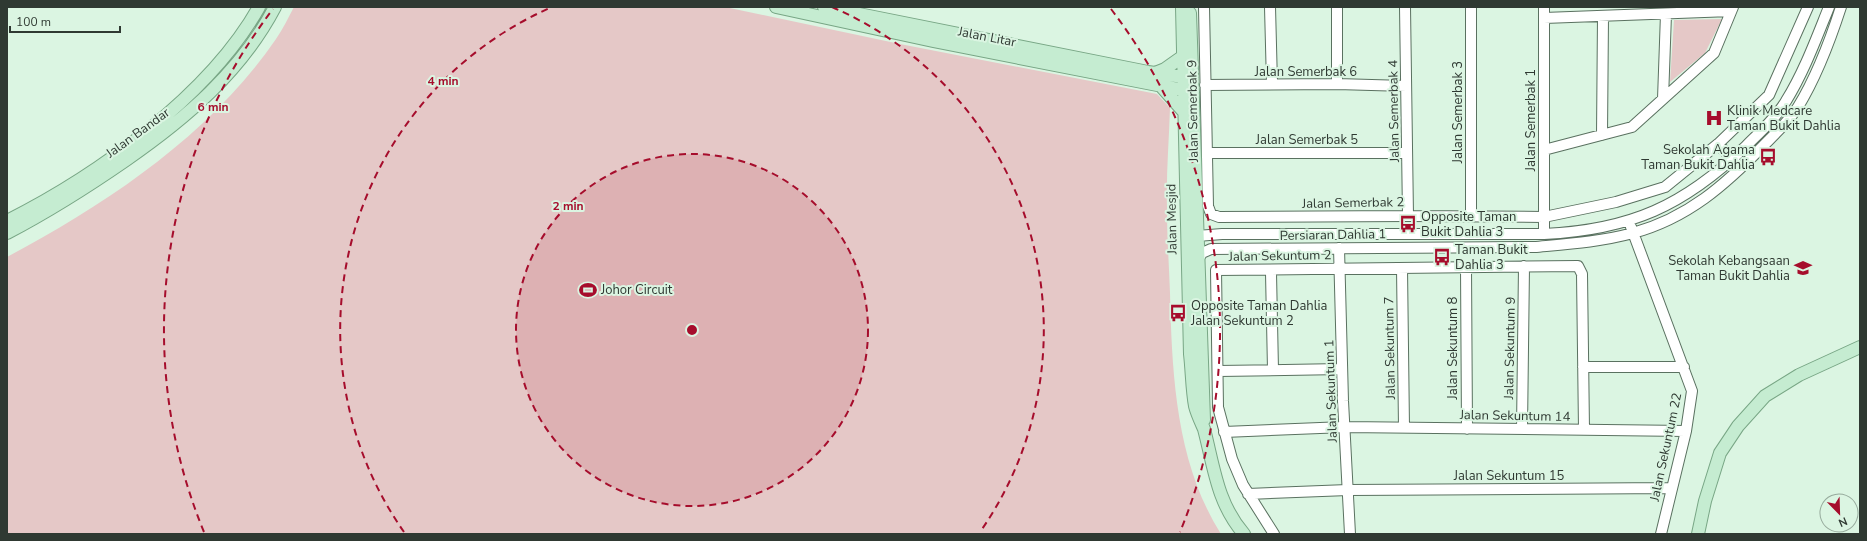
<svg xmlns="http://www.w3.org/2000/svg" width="1867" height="541" font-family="'Nunito Sans',sans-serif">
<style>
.green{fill:#e5c8c7}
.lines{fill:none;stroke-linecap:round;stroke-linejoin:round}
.minor-casing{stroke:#5a7160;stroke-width:12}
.major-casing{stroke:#78a685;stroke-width:14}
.minor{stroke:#fff;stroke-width:10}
.major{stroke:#c5ecd1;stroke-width:12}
.ring{fill:none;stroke:#a60d2c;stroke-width:2;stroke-dasharray:7 5}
.labels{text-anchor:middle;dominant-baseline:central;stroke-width:4;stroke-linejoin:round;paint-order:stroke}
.street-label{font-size:13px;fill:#2f3932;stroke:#dbf5e2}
.poi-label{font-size:13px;fill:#2f3932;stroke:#dbf5e2;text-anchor:start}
.centre{fill:#a60d2c;stroke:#dbf5e2;stroke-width:2}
.ring-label{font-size:12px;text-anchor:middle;font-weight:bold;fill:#a60d2c;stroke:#dbf5e2;stroke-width:4;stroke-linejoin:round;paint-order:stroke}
</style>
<rect width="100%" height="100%" fill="#dbf5e2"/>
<!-- green -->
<path class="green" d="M294 7H725L900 44 1157 94 1170 108C1169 141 1166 175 1167 208 1167 237 1169 265 1170 293 1172 375 1176 463 1221 534H7V257C108 203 210 135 276 39 283 29 288 18 294 7Z
M1722 19 1705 53 1670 82 1674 20Z"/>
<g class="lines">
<!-- minor casing -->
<g class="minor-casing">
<path id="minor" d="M1204 7 1208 206 1211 214 1219 217 1408 216 1544 217 1616 202 1665 187 1718 144 1769 95 1808 7
M1270 7 1272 84
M1405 7 1408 216
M1471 7V216
M1544 18 1731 11
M1337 84V7
M1205 85 1337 84 1406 86
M1663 99 1666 14
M1602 135 1603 16
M1718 144 1736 163
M1544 150 1632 127 1714 53 1733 7
M1207 153H1407
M1631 227 1692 391 1686 431 1661 534
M1544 234V7
M1192 240 1197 236 1222 234H1544C1630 230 1684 206 1746 146 1760 132 1776 118 1786 101 1804 72 1816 39 1829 7
M1339 248 1343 401 1350 534
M1197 261 1202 253 1211 249 1534 247C1567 244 1600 242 1633 233 1688 218 1725 185 1764 145 1776 133 1789 121 1798 107 1817 76 1830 41 1841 7
M1466 267 1467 429
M1402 268 1404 428
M1271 273 1273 370
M1583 367H1684
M1218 371 1342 369
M1522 429 1524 266
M1224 432 1345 427 1686 431
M1248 494 1348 490 1671 488
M1274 534 1243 485 1232 459 1218 407 1216 270 1578 266 1582 274 1584 430"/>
</g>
<!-- major casing -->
<g class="major-casing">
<path id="major" d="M776 7 933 41 1193 92
M824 7 1148 72 1190 78
M1182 7 1190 354C1192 371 1192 390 1195 406 1197 414 1201 422 1204 429 1214 467 1217 503 1244 534
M1190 13 1204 420
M1155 73 1165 69 1182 57
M1160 85 1184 112
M7 221C97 176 209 96 259 7
M7 233C49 211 87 187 126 160 185 119 241 72 275 7
M1698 534 1705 501 1720 453 1738 426 1765 396 1799 375 1860 347"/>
</g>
<!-- minor -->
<use href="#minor" class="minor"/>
<!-- major -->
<use href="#major" class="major"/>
</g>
<!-- distance rings -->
<circle cx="692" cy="330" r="176" fill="#a60d2c" fill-opacity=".12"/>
<g class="ring">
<circle cx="692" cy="330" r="176"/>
<path d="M404 532A352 352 0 0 1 552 7M832 7A352 352 0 0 1 980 532"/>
<path d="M204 532A528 528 0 0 1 273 9M1111 9A528 528 0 0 1 1180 532"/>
</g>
<!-- icons -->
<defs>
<g id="hospital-bare" transform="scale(1.38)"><path d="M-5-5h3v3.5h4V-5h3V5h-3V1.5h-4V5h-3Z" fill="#a60d2c" stroke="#dbf5e2" stroke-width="2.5" paint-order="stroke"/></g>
<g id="bus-bare" transform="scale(1.38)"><path d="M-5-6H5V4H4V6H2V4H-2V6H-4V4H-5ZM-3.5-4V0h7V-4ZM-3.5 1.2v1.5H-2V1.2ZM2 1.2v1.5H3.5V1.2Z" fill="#a60d2c" stroke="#dbf5e2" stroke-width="2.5" paint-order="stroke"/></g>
<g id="school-bare" transform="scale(1.38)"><path d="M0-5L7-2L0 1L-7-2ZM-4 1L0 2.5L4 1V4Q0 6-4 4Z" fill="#a60d2c" stroke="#dbf5e2" stroke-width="2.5" paint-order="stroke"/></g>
<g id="stadium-bare" transform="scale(1.38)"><path d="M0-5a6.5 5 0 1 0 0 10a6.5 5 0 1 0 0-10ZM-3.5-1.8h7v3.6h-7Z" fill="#a60d2c" stroke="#dbf5e2" stroke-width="2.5" paint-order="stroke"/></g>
</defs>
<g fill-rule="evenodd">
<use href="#hospital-bare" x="1714" y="118"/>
<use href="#bus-bare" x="1768" y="157"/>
<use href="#bus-bare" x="1408" y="224"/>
<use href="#bus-bare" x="1442" y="257"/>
<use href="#school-bare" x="1803" y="268"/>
<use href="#stadium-bare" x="588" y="290"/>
<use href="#bus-bare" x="1178" y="313"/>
</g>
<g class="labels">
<!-- street labels -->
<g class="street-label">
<text transform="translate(987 37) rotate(11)">Jalan Litar</text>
<text x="1306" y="72">Jalan Semerbak 6</text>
<text transform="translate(1193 111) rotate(-91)">Jalan Semerbak 9</text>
<text transform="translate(1394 111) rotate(-91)">Jalan Semerbak 4</text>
<text transform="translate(1458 112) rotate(-90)">Jalan Semerbak 3</text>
<text transform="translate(1531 120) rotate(-90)">Jalan Semerbak 1</text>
<text transform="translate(138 133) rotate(-36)">Jalan Bandar</text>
<text x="1307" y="140">Jalan Semerbak 5</text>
<text transform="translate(1353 203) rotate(-1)">Jalan Semerbak 2</text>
<text transform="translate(1172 219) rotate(-91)">Jalan Mesjid</text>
<text transform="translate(1333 235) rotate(-1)">Persiaran Dahlia 1</text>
<text transform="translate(1280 256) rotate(-1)">Jalan Sekuntum 2</text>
<text transform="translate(1390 348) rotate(-91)">Jalan Sekuntum 7</text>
<text transform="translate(1453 348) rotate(-90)">Jalan Sekuntum 8</text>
<text transform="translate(1510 348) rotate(-89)">Jalan Sekuntum 9</text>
<text transform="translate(1331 391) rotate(-92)">Jalan Sekuntum 1</text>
<text transform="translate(1515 416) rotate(1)">Jalan Sekuntum 14</text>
<text transform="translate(1666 447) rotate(-78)">Jalan Sekuntum 22</text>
<text x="1509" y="476">Jalan Sekuntum 15</text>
</g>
<!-- poi labels -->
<g class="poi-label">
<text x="1727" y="111">Klinik Medcare<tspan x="1727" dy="15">Taman Bukit Dahlia</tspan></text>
<text x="1755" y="150" text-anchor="end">Sekolah Agama<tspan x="1755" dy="15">Taman Bukit Dahlia</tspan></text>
<text x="1421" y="217">Opposite Taman<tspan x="1421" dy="15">Bukit Dahlia 3</tspan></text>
<text x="1455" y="250">Taman Bukit<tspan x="1455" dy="15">Dahlia 3</tspan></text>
<text x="1790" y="261" text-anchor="end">Sekolah Kebangsaan<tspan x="1790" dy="15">Taman Bukit Dahlia</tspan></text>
<text x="601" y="290">Johor Circuit</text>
<text x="1191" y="306">Opposite Taman Dahlia<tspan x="1191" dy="15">Jalan Sekuntum 2</tspan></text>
</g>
</g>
<circle cx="692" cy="330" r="6" class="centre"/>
<g class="ring-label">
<text x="443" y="85">4 min</text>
<text x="213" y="111">6 min</text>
<text x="568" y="210">2 min</text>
</g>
<!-- border -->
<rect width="1867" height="541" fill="none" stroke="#2f3932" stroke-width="16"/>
<!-- north arrow -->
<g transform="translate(1839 513) rotate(157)"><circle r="19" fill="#dbf5e2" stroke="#96aa9c"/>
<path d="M0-3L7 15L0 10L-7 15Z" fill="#a60d2c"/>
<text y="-6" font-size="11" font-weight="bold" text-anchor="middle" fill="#2f3932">N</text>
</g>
<!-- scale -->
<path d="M10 26v6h110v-6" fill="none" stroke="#2f3932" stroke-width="2"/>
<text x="16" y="26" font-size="12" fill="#2f3932" stroke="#dbf5e2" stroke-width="3" paint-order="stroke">100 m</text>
</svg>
